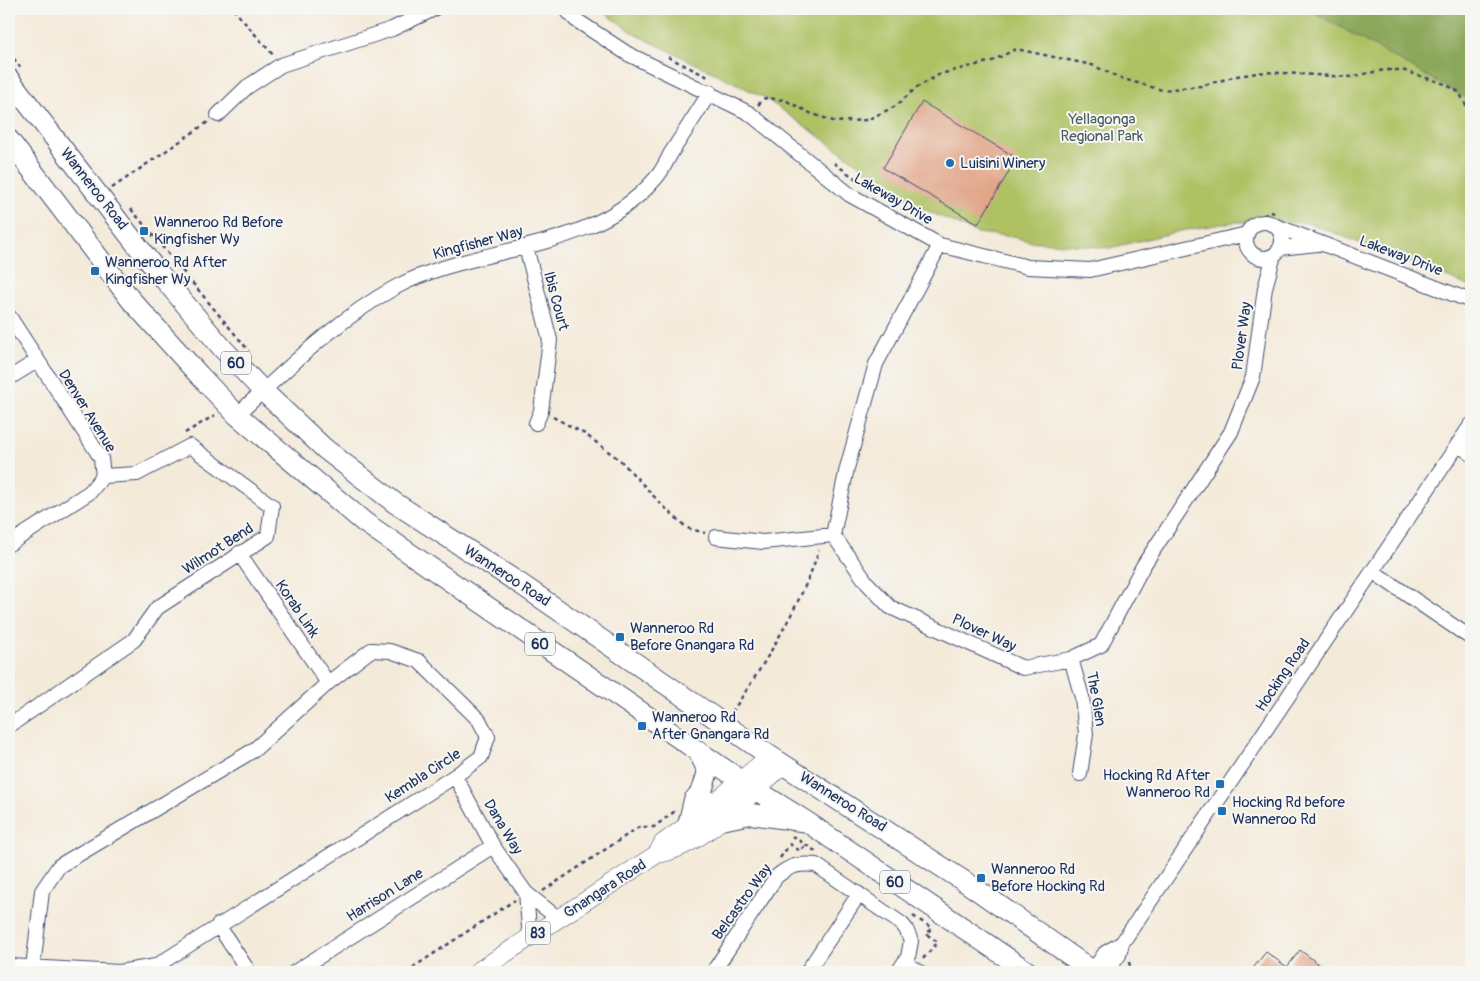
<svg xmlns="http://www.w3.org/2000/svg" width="1480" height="981" font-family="Pangolin,sans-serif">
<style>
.green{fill:#afc164;stroke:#657861}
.forest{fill:#8ba75a;stroke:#536b5c}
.building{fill:#e1a588}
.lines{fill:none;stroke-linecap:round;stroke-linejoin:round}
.minor-casing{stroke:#3c4b70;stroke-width:16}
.major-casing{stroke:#3c4b70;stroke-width:19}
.highway-casing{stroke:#3c4b70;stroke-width:22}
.path{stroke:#3c4b70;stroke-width:2.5;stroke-dasharray:4 4;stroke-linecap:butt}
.minor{stroke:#fff;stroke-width:14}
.major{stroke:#fff;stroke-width:18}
.highway{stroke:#fff;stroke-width:20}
.poi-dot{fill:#1f6fb2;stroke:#f6f6f2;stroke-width:2}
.labels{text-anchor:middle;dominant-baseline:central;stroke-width:4;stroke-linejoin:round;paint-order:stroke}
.shield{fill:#f6f6f2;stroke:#5d6b8a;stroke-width:1}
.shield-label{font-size:14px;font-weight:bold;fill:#1b2f5e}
.park-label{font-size:15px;fill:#475b60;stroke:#f6f6f2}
.poi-label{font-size:15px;fill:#1b2f5e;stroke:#f6f6f2;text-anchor:start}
.street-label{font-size:15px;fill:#1b2f5e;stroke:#f6f6f2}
</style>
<rect width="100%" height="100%" fill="#f6f6f2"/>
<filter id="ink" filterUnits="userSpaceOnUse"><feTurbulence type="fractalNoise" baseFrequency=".02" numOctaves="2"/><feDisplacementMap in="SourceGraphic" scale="10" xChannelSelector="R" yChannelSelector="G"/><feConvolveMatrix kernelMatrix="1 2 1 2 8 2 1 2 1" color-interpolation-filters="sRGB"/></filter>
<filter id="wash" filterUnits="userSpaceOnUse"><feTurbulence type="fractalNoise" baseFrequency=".0096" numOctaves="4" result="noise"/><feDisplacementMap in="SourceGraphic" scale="20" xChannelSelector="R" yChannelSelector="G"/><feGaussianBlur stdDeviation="1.12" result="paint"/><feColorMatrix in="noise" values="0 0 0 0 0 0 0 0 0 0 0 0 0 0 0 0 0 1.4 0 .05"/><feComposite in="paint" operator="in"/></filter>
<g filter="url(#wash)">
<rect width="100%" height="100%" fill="#f4ead9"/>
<!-- green -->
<path class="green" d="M599 9H1471V287L1309 223 1235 222 1180 231 1110 248 1028 241 1014 237 977 233 919 207 765 98 635 34Z"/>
<!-- forest -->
<path class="forest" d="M1308 9H1471V101Z"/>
<g id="blocks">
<!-- building -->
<path class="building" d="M922 102 1017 158 978 224 883 168Z
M1300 950 1329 972H1250L1266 952 1287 967Z"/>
</g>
</g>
<g filter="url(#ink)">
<use href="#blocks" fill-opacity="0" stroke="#3c4b70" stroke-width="1"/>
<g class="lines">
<!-- minor casing -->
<g class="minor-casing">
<path id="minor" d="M566 9 576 20 628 54 749 113 850 195 940 245 1028 267 1090 270 1247 234
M218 115 247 87 281 65 392 29 434 9
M1246 240a18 18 0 1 1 36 0a18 18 0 1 1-36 0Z
M1276 226 1471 301
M940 245 876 364 847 468 833 535 867 583 890 607 1023 668 1071 659 1101 645 1143 566 1231 432 1253 377 1265 288 1274 255
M526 247 550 340 541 411 536 423
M1280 248 1317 244
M9 316 101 458 103 476 90 492 9 544
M9 378 37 361
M237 415C286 370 337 319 396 287 479 243 590 255 655 179 662 172 666 162 671 153 684 133 697 113 710 92
M1458 444 1471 454
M716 537 763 542 833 535
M239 553 328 683
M1372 571 1471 638
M1071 659 1082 697 1086 734 1080 774
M9 726 134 640 157 608 268 536 272 506 190 446 137 474 103 476
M455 776 493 846 526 893 559 919
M526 893 530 938
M218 925 249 972
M905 963 920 972
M9 966 119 972 156 966 455 776 481 757 488 737 479 720 419 661 390 651 371 650 328 683 254 750 59 866 42 891 33 967
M295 972 493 846
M713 972 776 877C789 866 798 863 816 865L902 924 906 929 911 941 908 957 898 972
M807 972 859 894
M1092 972 1105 953 1122 943
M1107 972 1119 955 1122 943 1471 425"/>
</g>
<!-- major casing -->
<g class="major-casing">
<path id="major" d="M657 854 663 843 688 825 770 756
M477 972 657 854C701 848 751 793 784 764"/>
</g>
<!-- highway casing -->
<g class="highway-casing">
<path id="highway" d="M9 79 153 266 224 350 263 391 325 449 395 503 522 585 770 756 970 885 1094 972
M9 140 131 300 199 375 237 415 364 522 740 780 807 822 1028 972
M721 820 751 814 801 821
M688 825 694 800 702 791 708 771 698 751"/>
</g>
<!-- path -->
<path class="path" d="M233 9 274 56
M9 52 20 67
M668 57 708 77
M758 105 765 98 785 100 810 113 836 122 867 120 896 106 916 88 940 74 992 61 1016 49 1092 65 1120 78 1162 90 1201 86 1237 76 1265 72 1349 77 1384 70H1402L1445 84 1459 92 1471 115
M834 163 878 195
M112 188 208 122
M131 209 249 351
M1248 221 1272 212 1275 214
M553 417 585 434 621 461 661 504 687 528 705 533
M185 433 215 415
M732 712C765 663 801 605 819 550
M792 836 817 852
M780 858 790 844 800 851 806 844
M543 891 639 827H654L675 811
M913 916 932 928 926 934 938 942 922 960
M1129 962 1131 970
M1125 967 1134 972
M406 972 515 900"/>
<!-- minor -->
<use href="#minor" class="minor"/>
<!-- major -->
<use href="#major" class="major"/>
<!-- highway -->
<use href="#highway" class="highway"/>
</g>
</g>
<!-- markers -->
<g class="poi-dot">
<circle cx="950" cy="163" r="5"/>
<rect x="139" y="226" width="10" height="10" rx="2.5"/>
<rect x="90" y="266" width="10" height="10" rx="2.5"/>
<rect x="615" y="632" width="10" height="10" rx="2.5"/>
<rect x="637" y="721" width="10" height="10" rx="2.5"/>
<rect x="1215" y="779" width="10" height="10" rx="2.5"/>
<rect x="1217" y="806" width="10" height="10" rx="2.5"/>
<rect x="976" y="873" width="10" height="10" rx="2.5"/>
</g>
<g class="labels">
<!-- shield labels -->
<g class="shield">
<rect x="221" y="351.5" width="30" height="23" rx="4"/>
<rect x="525" y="632.5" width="30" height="23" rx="4"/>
<rect x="880" y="870.5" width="30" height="23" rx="4"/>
<rect x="525.5" y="921.5" width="25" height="23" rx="4"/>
</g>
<g class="shield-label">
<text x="236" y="363">60</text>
<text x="540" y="644">60</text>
<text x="895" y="882">60</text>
<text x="538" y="933">83</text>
</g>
<!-- park labels -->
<g class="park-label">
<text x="1102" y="119">Yellagonga<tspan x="1102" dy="17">Regional Park</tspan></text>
</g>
<!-- poi labels -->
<g class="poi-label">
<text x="960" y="163">Luisini Winery</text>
<text x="154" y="222">Wanneroo Rd Before<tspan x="154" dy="17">Kingfisher Wy</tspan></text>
<text x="105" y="262">Wanneroo Rd After<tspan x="105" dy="17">Kingfisher Wy</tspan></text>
<text x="630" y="628">Wanneroo Rd<tspan x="630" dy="17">Before Gnangara Rd</tspan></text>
<text x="652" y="717">Wanneroo Rd<tspan x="652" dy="17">After Gnangara Rd</tspan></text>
<text x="1210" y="775" text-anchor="end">Hocking Rd After<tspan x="1210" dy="17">Wanneroo Rd</tspan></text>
<text x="1232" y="802">Hocking Rd before<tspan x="1232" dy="17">Wanneroo Rd</tspan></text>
<text x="991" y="869">Wanneroo Rd<tspan x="991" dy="17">Before Hocking Rd</tspan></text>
</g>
<!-- street labels -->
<g class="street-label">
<text transform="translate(94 189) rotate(52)">Wanneroo Road</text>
<text transform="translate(893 199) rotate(30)">Lakeway Drive</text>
<text transform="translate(478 243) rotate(-15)">Kingfisher Way</text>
<text transform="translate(1401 256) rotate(21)">Lakeway Drive</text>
<text transform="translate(556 301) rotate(75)">Ibis Court</text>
<text transform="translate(1242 336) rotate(-82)">Plover Way</text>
<text transform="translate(87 411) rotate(58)">Denver Avenue</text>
<text transform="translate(218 549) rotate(-33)">Wilmot Bend</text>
<text transform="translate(507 576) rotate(33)">Wanneroo Road</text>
<text transform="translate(297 609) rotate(56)">Korab Link</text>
<text transform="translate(984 633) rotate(25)">Plover Way</text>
<text transform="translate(1283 675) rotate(-56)">Hocking Road</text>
<text transform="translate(1096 699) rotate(80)">The Glen</text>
<text transform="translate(423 776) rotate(-33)">Kembla Circle</text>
<text transform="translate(843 802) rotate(32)">Wanneroo Road</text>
<text transform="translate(503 827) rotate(59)">Dana Way</text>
<text transform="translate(605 889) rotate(-33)">Gnangara Road</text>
<text transform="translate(385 895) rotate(-32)">Harrison Lane</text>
<text transform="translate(742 902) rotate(-54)">Belcastro Way</text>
</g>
</g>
<!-- margin -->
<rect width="1480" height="981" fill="none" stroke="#f6f6f2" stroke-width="30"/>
</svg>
